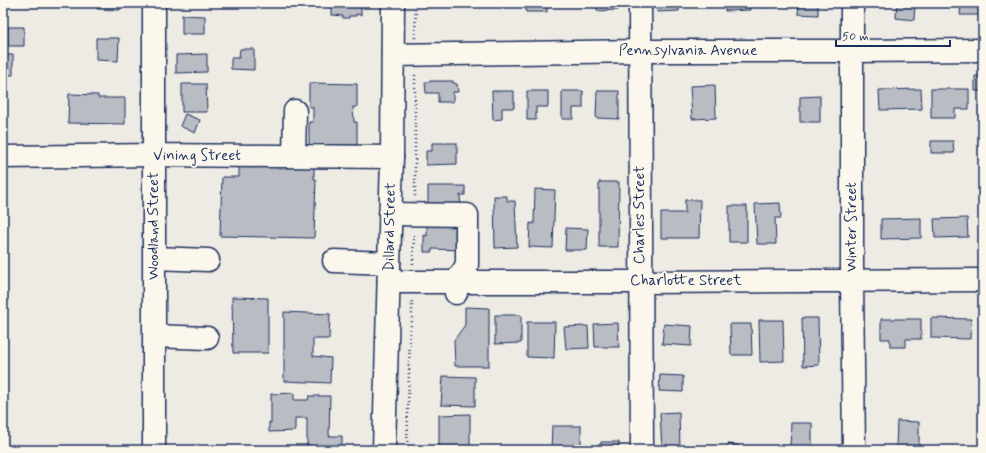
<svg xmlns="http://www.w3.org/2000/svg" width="986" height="453" font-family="Mynerve,sans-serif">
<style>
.building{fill:#b9bcc3;stroke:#1b2f5e}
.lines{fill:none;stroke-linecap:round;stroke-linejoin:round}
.minor-casing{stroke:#1b2f5e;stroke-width:25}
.major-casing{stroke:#1b2f5e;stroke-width:25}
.path{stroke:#1b2f5e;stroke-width:2.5;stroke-dasharray:1 3;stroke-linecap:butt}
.minor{stroke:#fbf7ec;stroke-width:22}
.major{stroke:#fbf7ec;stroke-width:22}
.labels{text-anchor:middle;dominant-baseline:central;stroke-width:4;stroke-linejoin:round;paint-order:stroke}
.street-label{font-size:15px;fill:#1b2f5e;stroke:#fbf7ec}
</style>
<rect width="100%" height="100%" fill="#eeebe4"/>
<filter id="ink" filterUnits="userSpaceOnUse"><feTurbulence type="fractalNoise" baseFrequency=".025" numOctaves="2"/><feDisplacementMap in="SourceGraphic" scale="8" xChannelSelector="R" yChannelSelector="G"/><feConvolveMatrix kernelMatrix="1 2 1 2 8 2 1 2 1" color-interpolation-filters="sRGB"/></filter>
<g filter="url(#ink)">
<!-- building -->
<path class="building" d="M98 3H120V10L97 9Z
M332 3H361V15L356 14V16H349V18H343V16L332 15Z
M526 3H547V12H526Z
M597 3H618V10L597 11Z
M657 3H679V11L657 12Z
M725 3H749L750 10 725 11Z
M759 3H782V6L759 7Z
M799 3H818V15L798 14Z
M897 3H915L914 20 896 18Z
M961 3H983V15H960Z
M182 15 205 16V34H182Z
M8 27H24V46H8Z
M96 38H119L118 61 96 60Z
M240 49H254V70L231 69V58H239Z
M207 54V72L176 73V55Z
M3 55H13V75H3Z
M975 76H983V109H980L981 91H975Z
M430 81H453V83L457 84 458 92H453V102H438V93H426L425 82H430Z
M309 83 357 84V107H353L354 122H357V145H309V122H313V107H309Z
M182 84H206L207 112H182Z
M715 85 716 118 692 119 690 86Z
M921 89 922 109 880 110 879 90Z
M931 89H969V109H955V118H931Z
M492 91H514V108H502V119L493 120Z
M527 91H548V107H536V120H527Z
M562 91H583V108H573V119H562Z
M597 91H619V119L596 118Z
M69 94 98 95V98H125V124L68 123Z
M820 96V122H800V97Z
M185 114 200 120 195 133 180 126Z
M931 141H953L954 153H931Z
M432 143H457V164L426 165V151H432Z
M239 166 314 167V179H316L314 238 220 236 222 177H239Z
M599 182H619L618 247H599Z
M428 186H465V195H460L461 209H428Z
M535 189 555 190 553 248 529 247 530 223 534 224Z
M494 196H507V201H515L517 247 495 248Z
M685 200H700L699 238H661V213H685Z
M780 203 781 218H775L776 244H757L755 204Z
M729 206H747V242H729Z
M921 218V238L881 239V219Z
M967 218 968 237 935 238 934 219Z
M427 225 462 226V250L432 249V252H424V235L427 236Z
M566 228 588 229 587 250H565Z
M232 297 268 298V353H233Z
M465 307 489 308V366H455L454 340 465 325Z
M284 312 330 314 329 339H313V356L331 358 330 383 284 381Z
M495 315H521V343L495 344Z
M802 318H818L819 365 803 366Z
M931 318 971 319 970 339 931 338Z
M881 319H921V339H906V347H890V339H881Z
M759 320H783L784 361 760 362Z
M527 322H555L554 358 527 357Z
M618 323 619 347H595L594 324Z
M664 324 692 326 691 346 662 344Z
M730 324H751L752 355H731Z
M588 326 589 348 566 349 564 327Z
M660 375 683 376V392L659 391Z
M443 376 475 377V406L441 405Z
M294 393V400H308L309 396H330L329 436H342V450L307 448V418H295V431L269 432V422L271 423V394Z
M679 412 680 450H662L660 413Z
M470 414V450H439V415Z
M897 421 919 422V450H896Z
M791 423H812V450H790Z
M552 426H581V450H551Z
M601 442H619V450H601Z
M728 444 738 445V450H728Z"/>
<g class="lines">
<!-- minor casing -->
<g class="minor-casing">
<path id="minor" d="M154 3V450
M640 3 642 450
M852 3V281L854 450
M393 55 640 51H852L983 50
M294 156 295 111
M3 157 154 155 392 157
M390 214 467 215V265L456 282V293
M154 258 208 260
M334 261 389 263
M389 282H641L983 280
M154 336 207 338"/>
</g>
<!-- major casing -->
<g class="major-casing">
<path id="major" d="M384 450 392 157 393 3"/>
</g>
<!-- path -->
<path class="path" d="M415 38 416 3
M415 196V73
M413 264 414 233
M407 450 410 329 412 321V299"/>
<!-- minor -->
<use href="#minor" class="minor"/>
<!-- major -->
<use href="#major" class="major"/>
</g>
</g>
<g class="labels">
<!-- street labels -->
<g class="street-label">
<text x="688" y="51">Pennsylvania Avenue</text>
<text x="197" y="156">Vining Street</text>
<text transform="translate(640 215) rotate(-90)">Charles Street</text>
<text transform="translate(154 226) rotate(-90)">Woodland Street</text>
<text transform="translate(390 227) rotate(-89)">Dillard Street</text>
<text transform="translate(852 227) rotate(-90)">Winter Street</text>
<text x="686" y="281">Charlotte Street</text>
</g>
</g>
<!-- margin -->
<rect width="986" height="453" fill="none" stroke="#fbf7ec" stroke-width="16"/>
<rect x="8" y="8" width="970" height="437" fill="none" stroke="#1b2f5e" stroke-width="1.5" filter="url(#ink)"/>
<!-- scale -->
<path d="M836 40v6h114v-6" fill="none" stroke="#1b2f5e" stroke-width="2"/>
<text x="842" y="40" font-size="12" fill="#1b2f5e" stroke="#fbf7ec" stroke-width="3" paint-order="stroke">50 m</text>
</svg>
